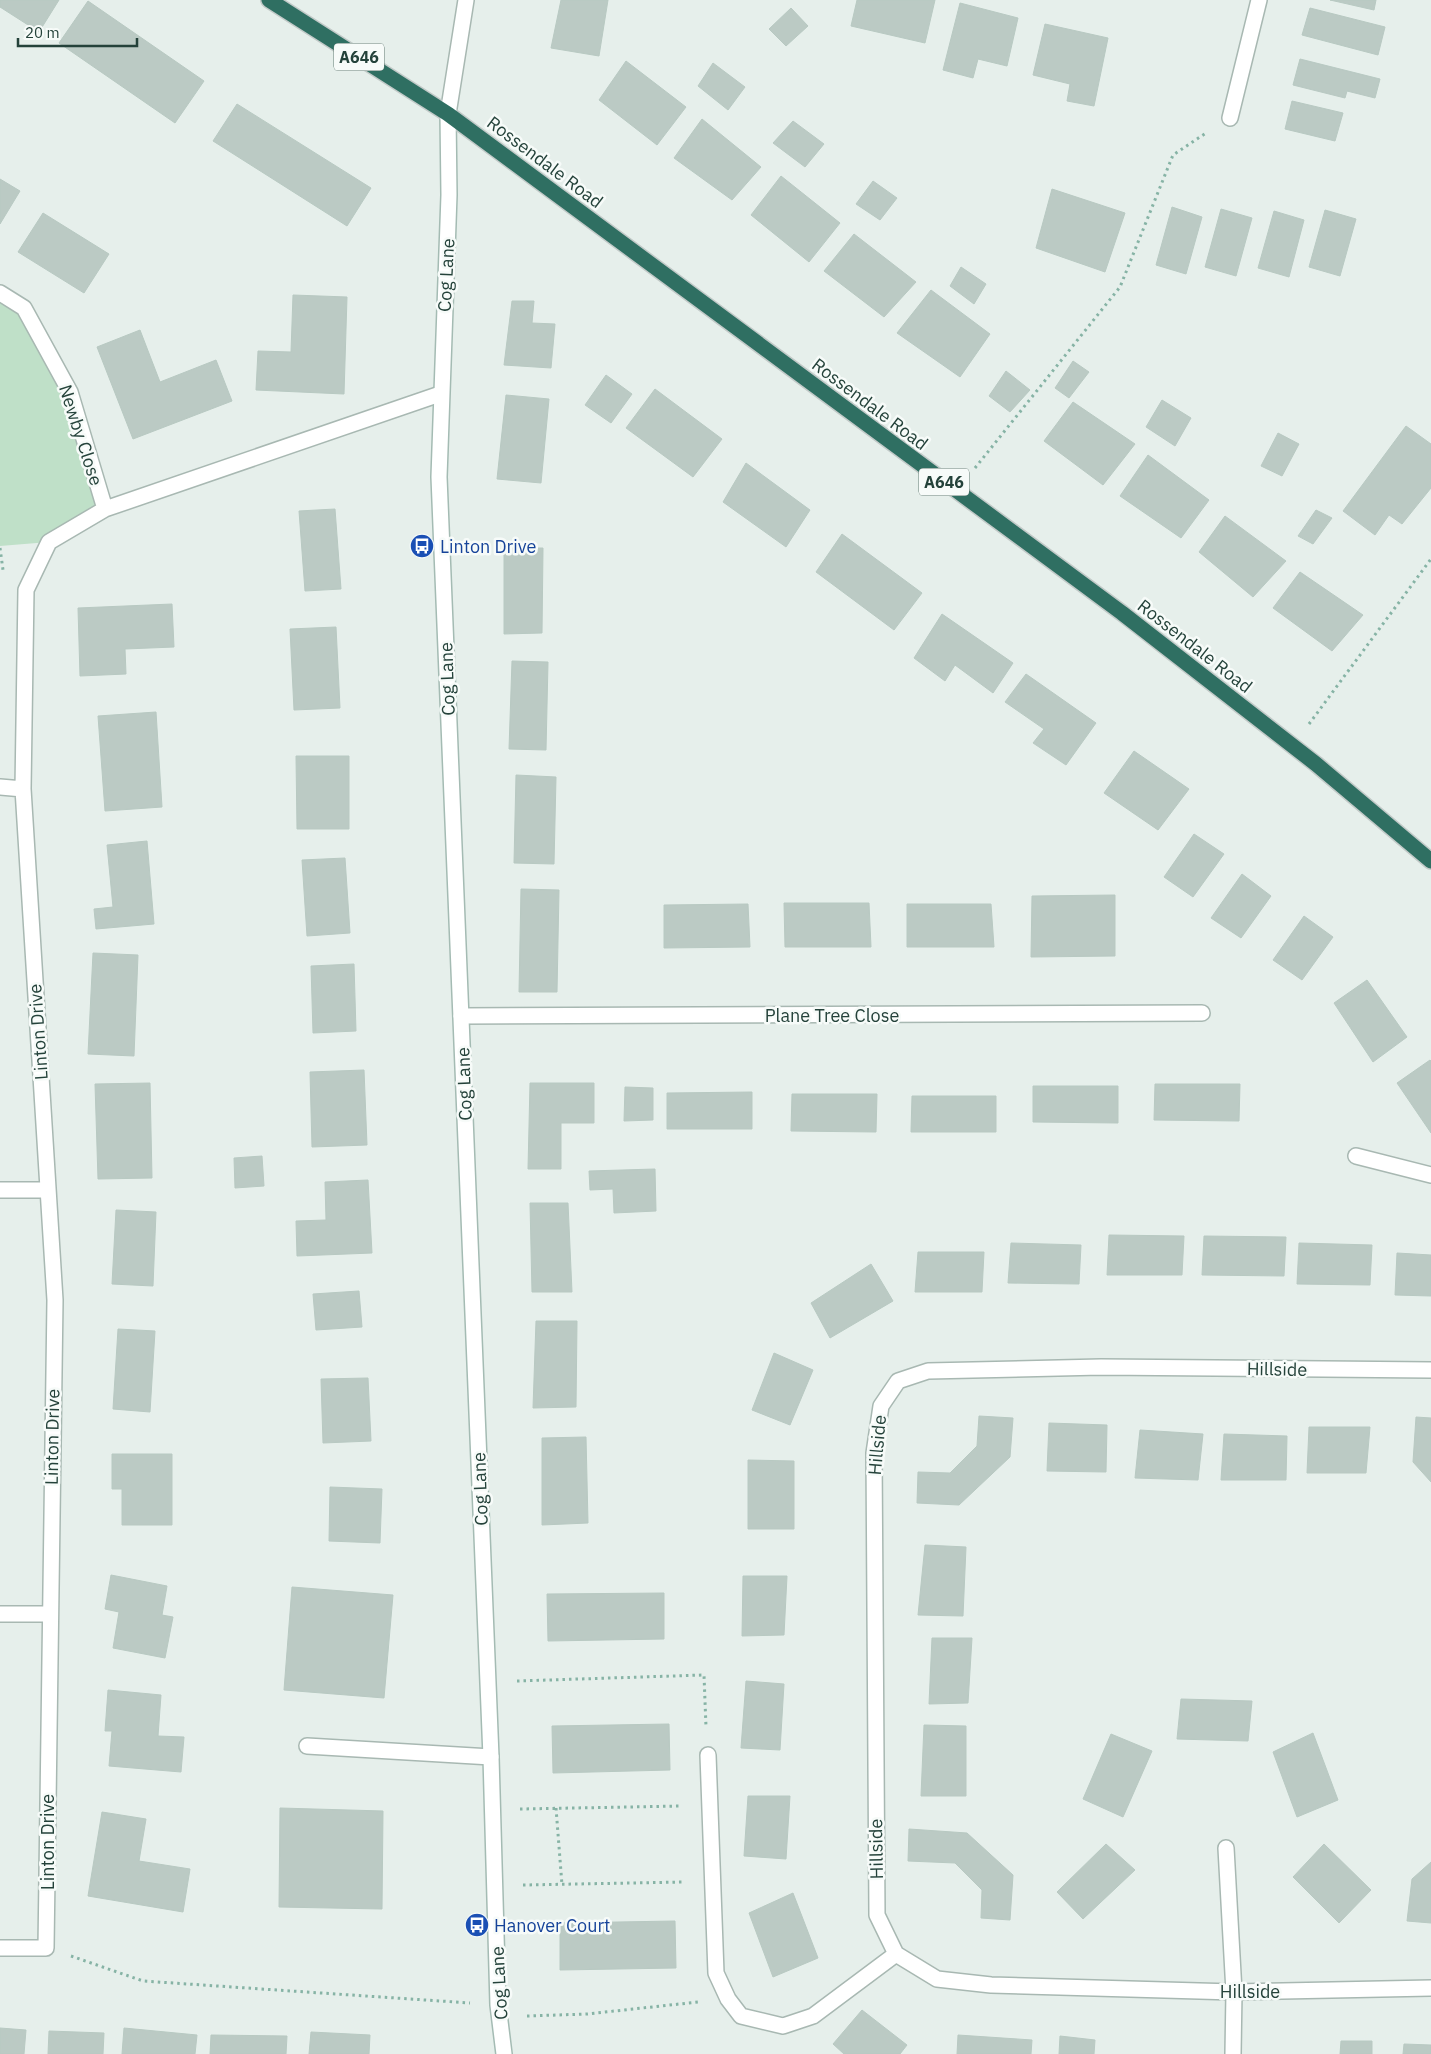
<svg xmlns="http://www.w3.org/2000/svg" width="1431" height="2054" font-family="'IBM Plex Sans',sans-serif">
<style>
.green{fill:#bfe0c8}
.building{fill:#bbcac4;stroke:#b8c9c2}
.lines{fill:none;stroke-linecap:round;stroke-linejoin:round}
.lane-casing{stroke:#a8b8b2;stroke-width:18}
.street-casing{stroke:#a8b8b2;stroke-width:18}
.secondary-casing{stroke:#a4bbb3;stroke-width:18}
.highway-casing{stroke:#c2cac8;stroke-width:18}
.path{stroke:#86b3a5;stroke-width:3;stroke-dasharray:2.5 4;stroke-linecap:butt}
.lane{stroke:#fff;stroke-width:15}
.street{stroke:#fff;stroke-width:15}
.secondary{stroke:#fff;stroke-width:15}
.highway{stroke:#2f6f62;stroke-width:15}
.labels{text-anchor:middle;dominant-baseline:central;stroke-width:5;stroke-linejoin:round;paint-order:stroke}
.shield{fill:#f7fbf9;stroke:#637a73;stroke-width:1}
.shield-label{font-size:16px;font-weight:bold;fill:#24423a}
.street-label{font-size:18px;fill:#24423a;stroke:#f7fbf9}
.transit-label{font-size:18px;fill:#164399;stroke:#f7fbf9;text-anchor:start}
</style>
<rect width="100%" height="100%" fill="#e6efeb"/>
<!-- green -->
<path class="green" d="M0 293 24 308 70 392 105 509 49 542 0 546Z"/>
<!-- building -->
<path class="building" d="M0 0H59L39 32 0 7Z
M561 0H608L599 56 551 48Z
M857 0H935L925 43 851 26Z
M1330 0H1376L1374 10Z
M88 1 204 81 175 123 59 43Z
M960 3 1018 18 1007 66 978 59 973 78 943 70Z
M791 8 808 26 786 46 769 29Z
M1310 8 1385 27 1378 55 1302 35Z
M1045 24 1108 38 1094 106 1067 101 1070 84 1033 75Z
M1300 59 1380 79 1375 98 1347 91 1345 98 1293 85Z
M626 61 686 107 657 145 599 100Z
M713 63 745 87 728 110 698 86Z
M1292 101 1343 113 1335 141 1285 129Z
M237 104 371 188 347 226 213 141Z
M702 119 761 167 732 200 674 158Z
M793 121 824 144 805 167 773 143Z
M781 176 840 223 809 262 751 215Z
M0 179 20 191 0 224Z
M873 181 897 198 880 220 856 204Z
M1052 189 1125 213 1105 272 1036 248Z
M1172 207 1202 217 1186 274 1156 265Z
M1221 209 1252 218 1236 276 1205 267Z
M1325 210 1356 219 1340 276 1309 267Z
M1274 211 1304 220 1289 277 1258 268Z
M43 213 109 254 84 293 18 252Z
M854 234 916 282 884 317 824 271Z
M961 267 986 284 974 304 950 286Z
M931 290 990 334 960 377 897 333Z
M293 295 347 297 344 394 256 390 258 351 291 352Z
M512 301H534L532 323 555 324 551 368 504 365Z
M140 330 160 382 216 360 232 401 133 439 97 347Z
M1073 361 1089 372 1069 398 1055 388Z
M1006 371 1030 390 1010 412 989 396Z
M606 375 632 394 611 423 585 405Z
M655 389 722 439 693 477 626 428Z
M506 395 549 399 541 483 497 479Z
M1162 400 1191 418 1175 446 1146 427Z
M1073 402 1135 444 1103 485 1044 441Z
M1406 426 1431 444V488L1402 524 1389 515 1375 535 1343 511Z
M1278 433 1299 444 1282 476 1261 466Z
M1148 455 1209 500 1181 538 1120 496Z
M746 463 810 510 786 547 723 502Z
M335 509 341 589 305 591 299 511Z
M1316 510 1332 518 1313 544 1298 536Z
M1225 516 1286 561 1253 597 1199 552Z
M842 534 922 593 894 630 816 572Z
M504 548H543L542 633 504 634Z
M1300 572 1363 615 1332 651 1273 608Z
M172 604 174 647 125 649 126 674 80 676 78 608Z
M942 614 1013 663 993 693 955 665 945 681 914 658Z
M336 627 340 708 294 710 290 629Z
M512 661 548 662 546 750 509 749Z
M1026 674 1096 723 1066 765 1033 743 1044 729 1005 702Z
M156 712 162 807 105 811 98 716Z
M1134 751 1189 789 1158 830 1104 793Z
M296 756H349V829H297Z
M516 775 556 777 554 864 514 863Z
M1194 834 1224 854 1193 897 1164 877Z
M147 841 154 924 96 929 94 909 113 907 107 845Z
M345 858 350 933 307 936 302 860Z
M1242 874 1271 896 1241 938 1211 918Z
M521 889 559 890 557 992H519Z
M1115 895V956L1031 957 1032 896Z
M784 903H869L871 947H785Z
M748 904 750 947 664 948V905Z
M907 904H991L994 947H907Z
M1304 916 1333 937 1302 980 1273 960Z
M93 953 138 955 134 1056 88 1054Z
M354 964 356 1031 313 1033 311 966Z
M1367 980 1407 1037 1373 1062 1334 1003Z
M1430 1060 1431 1061V1133L1397 1083Z
M364 1070 367 1145 312 1147 310 1072Z
M150 1083 152 1178 98 1179 95 1084Z
M530 1083H594V1123H561V1169H528Z
M1155 1084H1240L1239 1121 1154 1120Z
M1033 1086H1118V1123L1033 1122Z
M625 1087 653 1088V1120L624 1121Z
M752 1092V1129H667V1093Z
M792 1094H877L876 1132 791 1131Z
M912 1096H996V1132H911Z
M262 1156 264 1186 235 1188 234 1158Z
M655 1169 656 1211 614 1213 613 1189 590 1190 589 1171Z
M368 1180 372 1253 297 1256 296 1221 326 1220 325 1182Z
M530 1203H568L572 1292H532Z
M116 1210 156 1212 153 1286 112 1284Z
M1109 1235 1184 1236 1182 1275H1107Z
M1204 1236 1286 1237 1284 1276 1202 1275Z
M1011 1243 1081 1245 1079 1284 1008 1283Z
M1299 1243 1372 1245 1370 1285 1297 1284Z
M918 1252H984L982 1292H915Z
M1397 1253 1431 1255V1296L1395 1295Z
M871 1264 893 1301 830 1338 811 1303Z
M359 1291 362 1327 316 1330 313 1294Z
M536 1321H577L576 1407 533 1408Z
M118 1329 155 1331 150 1412 113 1409Z
M774 1353 813 1370 790 1425 752 1410Z
M368 1378 371 1441 323 1443 321 1379Z
M979 1416 1013 1418 1010 1457 959 1505 917 1503 918 1472 950 1473 977 1446Z
M1416 1417 1431 1418V1482L1413 1462Z
M1049 1423 1107 1425 1106 1472 1047 1471Z
M1309 1427H1370L1366 1473H1307Z
M1140 1430 1203 1434 1198 1480 1135 1478Z
M1224 1434 1287 1436 1286 1480H1221Z
M586 1437 588 1523 542 1525V1438Z
M112 1454H172V1525H122V1489H112Z
M748 1460 794 1461V1529H748Z
M330 1487 382 1489 380 1543 329 1541Z
M925 1545 966 1547 963 1616 918 1615Z
M111 1575 167 1586 162 1615 173 1617 165 1658 113 1648 119 1612 105 1609Z
M743 1576H787L784 1635 742 1636Z
M292 1587 393 1595 384 1698 284 1690Z
M664 1593V1639L548 1641 547 1594Z
M932 1638H972L968 1703 929 1704Z
M746 1681 784 1684 780 1750 741 1748Z
M108 1690 161 1695 158 1736 184 1737 181 1772 109 1766 112 1731H105Z
M1181 1699 1252 1701 1248 1741 1177 1739Z
M669 1724 670 1770 553 1773 552 1726Z
M924 1725 966 1726V1796H921Z
M1313 1733 1338 1800 1297 1817 1273 1752Z
M1111 1734 1152 1751 1123 1817 1083 1799Z
M748 1796H790L786 1859 744 1856Z
M280 1808 383 1811 382 1909 279 1907Z
M102 1812 146 1819 139 1861 190 1869 183 1912 88 1896Z
M909 1829 967 1833 1013 1875 1010 1920 981 1918 982 1890 955 1863 908 1861Z
M1106 1844 1135 1870 1083 1919 1057 1892Z
M1324 1844 1371 1890 1339 1923 1293 1877Z
M1431 1862V1923L1407 1921 1412 1879Z
M793 1893 818 1958 773 1977 749 1913Z
M675 1921 676 1968 560 1970V1923Z
M862 2010 907 2045 900 2054H844L833 2044Z
M0 2028 26 2030 24 2054H0Z
M124 2028 197 2035 195 2054H122Z
M49 2031 104 2033 103 2054H48Z
M311 2032 370 2035 369 2054H309Z
M211 2035 287 2036 286 2054H210Z
M958 2035 1032 2040 1031 2054H957Z
M1060 2036 1095 2040 1094 2054H1059Z
M1341 2041H1372V2054H1340Z
M1404 2044 1431 2045V2054H1403Z"/>
<g class="lines">
<!-- lane casing -->
<g class="lane-casing">
<path id="lane" d="M307 1746 491 1757"/>
</g>
<!-- street casing -->
<g class="street-casing">
<path id="street" d="M448 114 466 0
M1230 118 1259 0
M0 293 24 308 70 392 105 509
M0 787 23 789
M461 1016 1202 1013
M1356 1156 1431 1175
M0 1190H48
M1431 1370 1101 1367 928 1371 898 1381 881 1406 874 1453 877 1915 896 1954 937 1979 991 1985 1234 1992 1431 1988
M0 1614H49
M708 1755 716 1973 728 1999 741 2016 783 2026 813 2016 896 1954
M1226 1848 1234 1992 1233 2054
M0 1948H46L55 1300 23 789 26 590 49 542 105 509 440 394"/>
</g>
<!-- secondary casing -->
<g class="secondary-casing">
<path id="secondary" d="M448 114 449 195 439 477 491 1757 498 2005 504 2054"/>
</g>
<!-- highway casing -->
<g class="highway-casing">
<path id="highway" d="M269 0 448 114 1122 613 1316 764 1431 861"/>
</g>
<!-- path -->
<path class="path" d="M975 468 1120 287 1173 155 1206 133
M0 548 3 570
M1309 724 1431 559
M517 1681 704 1675 706 1727
M556 1808 562 1885
M520 1809 682 1806
M523 1885 684 1882
M71 1956 143 1981 470 2003
M527 2016 587 2014 698 2002"/>
<!-- lane -->
<use href="#lane" class="lane"/>
<!-- street -->
<use href="#street" class="street"/>
<!-- secondary -->
<use href="#secondary" class="secondary"/>
<!-- highway -->
<use href="#highway" class="highway"/>
</g>
<!-- icons -->
<defs>
<g id="bus-disc" transform="scale(1.25)"><circle r="9.5" fill="#1a4fb4" stroke="#f7fbf9"/><path d="M-5-6H5V4H4V6H2V4H-2V6H-4V4H-5ZM-3.5-4V0h7V-4ZM-3.5 1.2v1.5H-2V1.2ZM2 1.2v1.5H3.5V1.2Z" fill="#fff"/></g>
</defs>
<g fill-rule="evenodd">
<use href="#bus-disc" x="422" y="546"/>
<use href="#bus-disc" x="477" y="1925"/>
</g>
<g class="labels">
<!-- shield labels -->
<g class="shield">
<rect x="334" y="43.5" width="50" height="27" rx="4"/>
<rect x="919" y="468.5" width="50" height="27" rx="4"/>
</g>
<g class="shield-label">
<text x="359" y="57">A646</text>
<text x="944" y="482">A646</text>
</g>
<!-- street labels -->
<g class="street-label">
<text transform="translate(545 162) rotate(37)">Rossendale Road</text>
<text transform="translate(446 275) rotate(-87)">Cog Lane</text>
<text transform="translate(870 404) rotate(37)">Rossendale Road</text>
<text transform="translate(81 435) rotate(72)">Newby Close</text>
<text transform="translate(1195 646) rotate(38)">Rossendale Road</text>
<text transform="translate(447 679) rotate(-92)">Cog Lane</text>
<text x="832" y="1015">Plane Tree Close</text>
<text transform="translate(38 1032) rotate(-94)">Linton Drive</text>
<text transform="translate(464 1084) rotate(-92)">Cog Lane</text>
<text transform="translate(1277 1369) rotate(1)">Hillside</text>
<text transform="translate(52 1437) rotate(-89)">Linton Drive</text>
<text transform="translate(877 1445) rotate(-85)">Hillside</text>
<text transform="translate(480 1489) rotate(-92)">Cog Lane</text>
<text transform="translate(47 1842) rotate(-90)">Linton Drive</text>
<text transform="translate(876 1849) rotate(-91)">Hillside</text>
<text transform="translate(499 1983) rotate(-93)">Cog Lane</text>
<text x="1250" y="1991">Hillside</text>
</g>
<!-- transit labels -->
<g class="transit-label">
<text x="440" y="546">Linton Drive</text>
<text x="494" y="1925">Hanover Court</text>
</g>
</g>
<!-- scale -->
<path d="M18 38v8h119v-8" fill="none" stroke="#24423a" stroke-width="2.5"/>
<text x="25" y="38" font-size="15" fill="#24423a" stroke="#f7fbf9" stroke-width="4" paint-order="stroke">20 m</text>
</svg>
